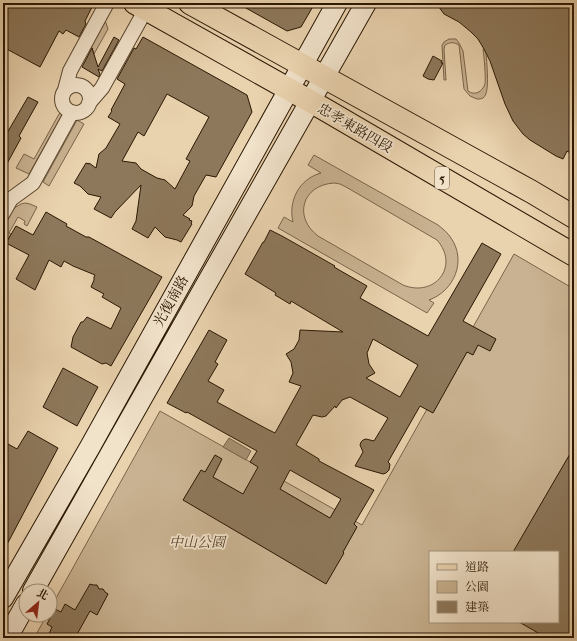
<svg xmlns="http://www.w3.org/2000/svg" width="577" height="641" font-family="'IM FELL French Canon','Noto Serif TC',serif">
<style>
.green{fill:#c9b291;stroke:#7a644a;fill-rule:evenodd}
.water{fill:#a89274;stroke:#766146}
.building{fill:#8d785b;stroke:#2a1702;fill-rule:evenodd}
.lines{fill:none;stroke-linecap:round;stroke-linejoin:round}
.minor-casing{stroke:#5a462d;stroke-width:16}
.secondary-casing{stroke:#2a1702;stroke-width:22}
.primary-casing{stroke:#2a1702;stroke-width:24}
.minor{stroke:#f1e2ca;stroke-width:14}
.secondary{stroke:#f1e2ca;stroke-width:20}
.primary{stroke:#e9d2ae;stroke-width:22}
.labels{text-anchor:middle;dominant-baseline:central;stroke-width:3.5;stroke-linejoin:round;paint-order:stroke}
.shield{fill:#f1e2ca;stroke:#66543e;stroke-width:1}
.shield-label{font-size:13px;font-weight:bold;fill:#2a1702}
.street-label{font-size:14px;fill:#2a1702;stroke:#f1e2ca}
.park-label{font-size:14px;font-style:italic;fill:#5a462d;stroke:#f1e2ca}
</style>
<rect width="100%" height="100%" fill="#e9d2ae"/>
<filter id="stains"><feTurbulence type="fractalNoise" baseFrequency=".005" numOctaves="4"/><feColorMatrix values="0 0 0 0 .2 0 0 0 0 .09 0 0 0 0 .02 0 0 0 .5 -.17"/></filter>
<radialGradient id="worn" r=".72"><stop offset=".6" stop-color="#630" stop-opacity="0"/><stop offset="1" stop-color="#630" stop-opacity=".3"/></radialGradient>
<!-- green -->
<path class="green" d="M105 20 108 29 94 54 91 45Z
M449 39H456L459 43 463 51 468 91C475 96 482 92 485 84 486 79 484 55 483 49H484L486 51C486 60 491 93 483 98 481 99 479 99 477 99L470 96 464 89 459 45C454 42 450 42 445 45L444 49 446 80H444L442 45 444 42Z
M61 113 62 115 29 174 16 168 24 154 34 159 59 114Z
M77 120 84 124 49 186 43 182Z
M314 155 438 225C443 229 448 233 451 238 467 261 454 291 429 300L434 303 427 313 278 228 284 217 293 222C288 201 299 179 321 173L308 165ZM334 183 340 184 346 187 437 240C460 266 435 298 403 285L318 236C293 217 302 185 334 183Z
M25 203 30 204 37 207 27 226 24 224 25 221 18 217 9 233 11 234 6 243 3 241V229L14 208 21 204Z
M514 254 574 289V638H34L47 615H50V609L160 411 362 525ZM430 552H558V622H430Z"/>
<!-- water -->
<path class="water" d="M229 438 251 451 246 460 223 447Z"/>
<!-- building -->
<path class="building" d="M3 3H85L92 7 85 21 86 24 79 37 66 30 63 34 59 31 40 67 3 47Z
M237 3H315L301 27 287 31Z
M436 3H574V155L567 151 563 159 556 156 530 140 523 134 513 121 505 104 490 61 484 49 478 39 471 32 459 22 444 14Z
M114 37 119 40 102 71 98 69 100 74 99 77 82 67 92 48 98 67Z
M143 37 247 95 252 112 216 177 206 175 194 196 192 206 183 215 190 219 189 220 192 221 191 223 192 224 181 242 177 240 165 237 155 227 148 238 132 229 136 221 141 185 115 212 111 218 94 209 101 197 88 194 80 186 74 183 86 163 89 164V163L96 168 99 154 106 148 120 124 108 117 112 111 111 110 125 84 117 79 134 48 136 49ZM167 94 209 117 186 159 190 161 175 189 165 180 157 178 148 173 141 169 136 163 122 161 138 132 144 136Z
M433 56 442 61 441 63H443L434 80 428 79 423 76Z
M28 97 38 102 19 136 21 138 3 171V140Z
M46 212 67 224 66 226 86 237H89L162 277 111 366 106 363 102 364 71 347 73 337 81 322H83L87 317 111 329 121 308 102 297 104 294 91 287 94 280V277L95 275 73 266 64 261 61 267 49 260 35 290 16 279 29 255 6 243 16 226 33 235Z
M270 230 282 236 335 266 334 267 367 286 360 298 428 336 482 243 501 254 463 321 496 339 490 351 478 345 473 355 467 352 433 413 420 406 388 462 390 464 389 470 386 473 383 474 355 466 363 452 360 445 361 442 363 440 366 439 374 441 388 418 350 397 342 400 336 408 335 406 326 416 322 417 313 415 296 445 319 459V461L374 490 354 524 357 527 343 552 344 553 326 584 183 500 201 470 205 472 215 455 222 459 213 477 243 494 258 467 250 462 257 451 187 412 186 413 167 403 209 330 227 340 215 362 218 364 208 381 224 390 217 402 267 429 275 433 301 386 289 382 293 373 291 362 286 354 294 349 299 340 300 330 343 332 291 301 290 304 275 295 276 293 245 274 263 242H264ZM373 339 418 365 400 397 366 378 375 373 369 364 367 353ZM290 470 341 499 330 518 280 489Z
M63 368 98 387 77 426 43 407Z
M28 431 58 448 3 552V454L8 444 17 449Z
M574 447V638H540V634L519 622H558V552H513Z
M90 584 93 585H97L99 589H103L105 592 108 594 97 615 90 611 75 638H56L49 634 52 627 47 624 55 609 61 612 65 604 75 610Z"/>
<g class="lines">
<!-- minor casing -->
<g class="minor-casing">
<path id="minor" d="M62 99a14 14 0 1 1 28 0a14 14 0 1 1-28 0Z
M65 90 70 71 107 3
M89 103 102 88 146 9
M3 213 11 199 33 183 72 112"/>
</g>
<!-- secondary casing -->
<g class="secondary-casing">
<path id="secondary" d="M33 591 203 290 366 3
M3 598 90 447 337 3
M7 638 26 604"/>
</g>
<!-- primary casing -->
<g class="primary-casing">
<path id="primary" d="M135 3 324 109 574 255
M190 3 532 192 574 217"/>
</g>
<!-- minor -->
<use href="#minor" class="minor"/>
<!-- secondary -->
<use href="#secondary" class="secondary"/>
<!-- primary -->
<use href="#primary" class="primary"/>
</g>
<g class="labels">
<!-- shield labels -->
<rect class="shield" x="435" y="167" width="14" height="22" rx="3"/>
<g class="shield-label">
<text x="442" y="178">5</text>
</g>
<!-- street labels -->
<g class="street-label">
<text transform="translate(355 128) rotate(30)">忠孝東路四段</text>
<text transform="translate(171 301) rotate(-61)">光復南路</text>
</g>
<!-- park labels -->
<g class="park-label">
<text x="197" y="542">中山公園</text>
</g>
</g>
<!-- margin -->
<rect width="577" height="641" fill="none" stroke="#e9d2ae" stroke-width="16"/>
<rect x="4" y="4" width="569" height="633" fill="none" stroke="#2a1702" stroke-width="2"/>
<rect x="8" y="8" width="561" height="625" fill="none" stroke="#2a1702"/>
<!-- legend -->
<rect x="429" y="551" width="130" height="72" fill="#f1e2ca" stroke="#a1917a"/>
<rect x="437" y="564" width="20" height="6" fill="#e9d2ae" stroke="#a1917a"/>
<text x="465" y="571" font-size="12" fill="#2a1702">道路</text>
<rect x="437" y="581" width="20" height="12" fill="#c9b291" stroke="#a1917a"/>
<text x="465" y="591" font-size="12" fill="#2a1702">公園</text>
<rect x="437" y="601" width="20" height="12" fill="#8d785b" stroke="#a1917a"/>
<text x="465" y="611" font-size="12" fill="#2a1702">建築</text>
<!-- north arrow -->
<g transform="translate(38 603) rotate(28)"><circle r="19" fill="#f1e2ca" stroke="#a1917a"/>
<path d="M0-3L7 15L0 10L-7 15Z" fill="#8f2418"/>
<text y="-6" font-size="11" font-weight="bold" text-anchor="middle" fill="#2a1702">北</text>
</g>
<rect width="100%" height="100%" filter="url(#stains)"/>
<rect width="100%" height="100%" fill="url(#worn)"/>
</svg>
